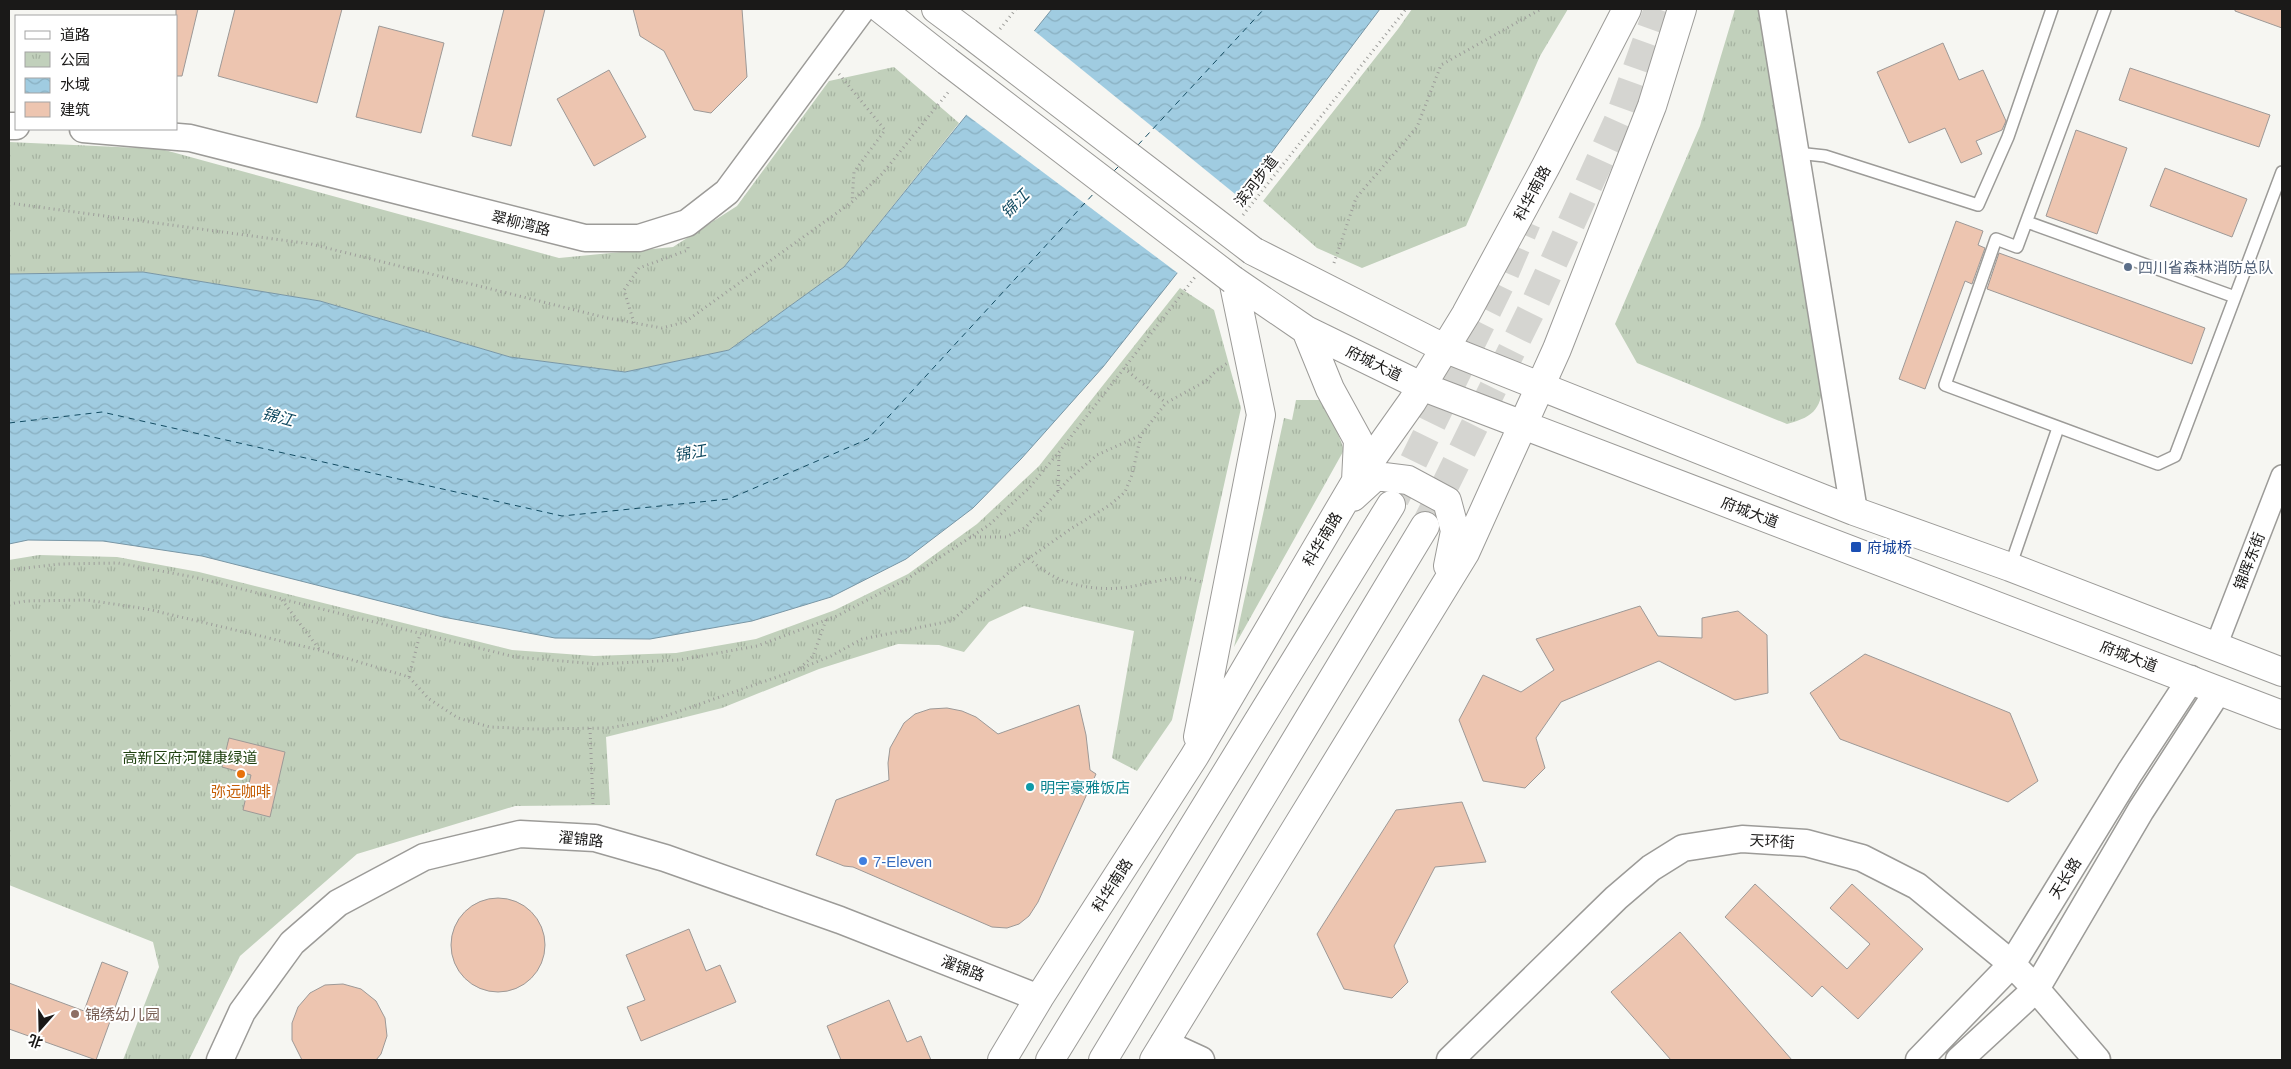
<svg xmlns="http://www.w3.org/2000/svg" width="2291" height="1069" font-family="Helvetica,'Noto Sans SC',sans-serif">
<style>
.park{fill:url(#park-tufts)}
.water{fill:url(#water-waves);stroke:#7896a5}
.pier{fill:#f6f6f2}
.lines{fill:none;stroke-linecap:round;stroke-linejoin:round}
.ferry{stroke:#124b61;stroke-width:1;stroke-dasharray:6 5;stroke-linecap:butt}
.building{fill:#edc5b0;stroke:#9d9997}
.trunk-tunnel{stroke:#d5d5d1;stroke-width:28;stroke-dasharray:28 14;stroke-linecap:butt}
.service-casing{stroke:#9c9b98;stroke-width:14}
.minor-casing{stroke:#9c9b98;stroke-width:24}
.tertiary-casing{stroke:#9c9b98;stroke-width:29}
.secondary-casing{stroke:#9c9b98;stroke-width:30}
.trunk-casing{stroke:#9c9b98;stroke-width:30}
.path{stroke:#9d9d9a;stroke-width:3;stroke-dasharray:1 4;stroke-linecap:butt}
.service{stroke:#fff;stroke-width:11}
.minor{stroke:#fff;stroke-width:21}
.tertiary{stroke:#fff;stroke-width:26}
.secondary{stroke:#fff;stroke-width:28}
.trunk{stroke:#fff;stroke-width:28}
.secondary-bridge-casing{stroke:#9c9b98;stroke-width:30;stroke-linecap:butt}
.secondary-bridge{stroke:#fff;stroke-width:28}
.service-dot{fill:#5c6f8a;stroke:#fff;stroke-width:2}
.transit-dot{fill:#1a4fb4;stroke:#fff;stroke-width:2}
.food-dot{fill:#e8710a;stroke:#fff;stroke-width:2}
.culture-dot{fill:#0f9aa8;stroke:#fff;stroke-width:2}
.shop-dot{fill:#3f7fe0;stroke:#fff;stroke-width:2}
.education-dot{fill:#8d6e63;stroke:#fff;stroke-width:2}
.labels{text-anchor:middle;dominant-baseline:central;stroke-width:4;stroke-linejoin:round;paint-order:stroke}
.street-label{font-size:15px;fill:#1a1918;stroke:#fff}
.service-label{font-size:15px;fill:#4e5e75;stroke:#fff;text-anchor:start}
.transit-label{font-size:15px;fill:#164399;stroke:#fff;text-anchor:start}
.park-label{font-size:15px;fill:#204211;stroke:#fff}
.culture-label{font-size:15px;fill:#0d838f;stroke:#fff;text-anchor:start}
.food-label{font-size:15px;fill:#c56008;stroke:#fff}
.shop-label{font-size:15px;fill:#366cbe;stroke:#fff;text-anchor:start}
.education-label{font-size:15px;fill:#785e54;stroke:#fff;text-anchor:start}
.water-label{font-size:16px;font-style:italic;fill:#124b61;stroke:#fff}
</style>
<defs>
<pattern id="park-tufts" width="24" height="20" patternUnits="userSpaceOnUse" patternTransform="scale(1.25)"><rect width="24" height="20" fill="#c1d0bb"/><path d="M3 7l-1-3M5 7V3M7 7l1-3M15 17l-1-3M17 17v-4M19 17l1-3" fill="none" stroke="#a5b2a0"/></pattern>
<pattern id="water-waves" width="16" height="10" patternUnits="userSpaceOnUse" patternTransform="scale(1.25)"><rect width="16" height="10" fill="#a0cce1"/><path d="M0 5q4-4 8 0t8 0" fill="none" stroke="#89afc0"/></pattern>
</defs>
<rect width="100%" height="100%" fill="#f6f6f2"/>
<!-- park -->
<path class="park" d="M1412 9H1568L1540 56 1466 226 1362 268 1317 248 1263 201 1398 29Z
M1735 9H1764L1825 378C1820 408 1817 416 1787 424L1637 363 1615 324 1700 126Z
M894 67 959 123 844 267 729 350 625 372 510 357 320 301 143 272 9 274V142L161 149 559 258 673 247 737 206 829 81Z
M1180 288 1214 310 1241 408 1172 720 1137 771 1112 758 1134 631 1024 606 989 622 964 652 939 645 898 644 819 669 722 708 606 737 610 805 515 806 357 854 240 956 189 1060H123L159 967 153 942 9 885V560L39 555 117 557 199 572 512 650 594 656 676 653 756 639 835 610 908 574 977 524 1039 466Z
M1296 400H1326L1344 450 1234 647 1284 418 1292 420Z"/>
<!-- water -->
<path class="water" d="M1052 9H1380L1260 168 1103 367 1021 459 973 508 906 559 831 597 752 621 650 639 555 638 443 617 202 556 103 541 28 540 9 544V274L143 272 320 301 510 357 625 372 729 350 844 267Z"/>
<!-- pier -->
<path class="pier" d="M1032 29 1240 198 1179 274 964 113Z"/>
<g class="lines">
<!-- ferry -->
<path class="ferry" d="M1138 145 1264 9
M1114 171 1120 165
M9 423 102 412 562 516 729 499 868 439 1096 191"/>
</g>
<!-- building -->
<path class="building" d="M176 9H198L182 76H176Z
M235 9H342L317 103 218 76Z
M504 9H545L511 146 472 136Z
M633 9H742L747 77 711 113 694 110 664 51 640 36Z
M2235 9H2282V28L2235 11Z
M379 26 444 43 421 133 356 117Z
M1943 43 1959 80 1983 70 2006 121 2002 130 1976 141 1982 154 1961 163 1945 128 1909 143 1877 72Z
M2130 68 2270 115 2259 147 2119 100Z
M609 70 646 137 594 166 557 99Z
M2076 130 2127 148 2097 234 2046 216Z
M2165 168 2247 199 2232 237 2150 206Z
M1956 221 1983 231 1978 245 1985 248 1972 284 1965 281 1925 389 1899 379Z
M1999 253 2205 328 2192 364 1987 289Z
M1640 606 1658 636 1702 638V618L1738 611 1767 635 1768 693 1735 700 1659 661 1561 702 1536 738 1545 768 1525 788 1483 781 1459 720 1483 675 1521 692 1554 670 1536 639Z
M1865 654 2010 713 2038 781 2008 802 1840 739 1810 693Z
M1079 705 1086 735 1090 770 1096 774 1038 902 1029 916 1019 924 1007 928 992 927 853 867 844 866 816 855 836 800 889 780 888 763 890 748 904 723 915 714 930 709 947 708 962 711 976 717 998 734Z
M229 738 285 752 270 817 243 810 251 775 222 767Z
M1462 802 1486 862 1435 867 1394 946 1408 982 1392 998 1344 989 1317 934 1396 810Z
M1755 884 1847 969 1870 944 1830 908 1852 884 1923 949 1858 1019 1822 986 1812 997 1725 917Z
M451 945a47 47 0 1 1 94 0a47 47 0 1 1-94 0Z
M689 929 706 971 720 965 736 1002 641 1041 627 1007 645 1000 626 955Z
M1680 932 1792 1060H1671L1611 992Z
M102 962 128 972 96 1060 9 1029V983L84 1011Z
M343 984 361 989 376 1001 385 1018 387 1036 381 1054 376 1060H302L292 1040V1023L298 1007 310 993 325 985Z
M889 1000 907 1042 921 1036 931 1060H841L827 1026Z"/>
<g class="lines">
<!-- trunk-tunnel -->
<path class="trunk-tunnel" d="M1395 499 1500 285 1527 222
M1425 526 1535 303 1619 118 1658 9"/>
<!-- service casing -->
<g class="service-casing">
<path id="service" d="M1797 153 1825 156 1978 205 2008 137 2052 9
M2027 222 2235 297 2175 456 2158 464 1945 385 1996 239 2017 247 2105 9
M2235 297 2282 172
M2010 567 2058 428"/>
</g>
<!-- minor casing -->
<g class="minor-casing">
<path id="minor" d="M2216 646 2282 476"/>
</g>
<!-- tertiary casing -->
<g class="tertiary-casing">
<path id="tertiary" d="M1772 9 1854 511
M9 126H16
M83 129 190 138 585 238H639L687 223 727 192 862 9
M1164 1043 1201 1060
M220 1060 242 1012 292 943 338 903 424 857 520 834 595 838 665 858 840 920 1039 998
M1450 1060 1616 898 1651 868 1683 848 1742 839 1806 843 1862 858 1917 886 2012 964 2036 989 2097 1060
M1919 1060 2012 964 2130 772 2191 679
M1959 1060 2036 989 2141 810 2218 691"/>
</g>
<!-- secondary casing -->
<g class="secondary-casing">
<path id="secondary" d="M881 9 947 61
M936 9 967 32
M1253 251 1444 348 1854 511 2010 567 2282 672
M1233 280 1306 330 1421 386 2282 715
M1306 330 1330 389 1358 440 1356 481
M1353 497 1376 476 1408 480 1447 501 1455 531 1448 566
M1198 737 1261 415 1233 280
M1002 1060 1039 998 1194 757 1356 481 1412 402 1466 314 1546 166 1627 9
M1154 1060 1465 553 1557 349 1652 106 1682 9"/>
</g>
<!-- trunk casing -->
<g class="trunk-casing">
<path id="trunk" d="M1050 1060 1391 505
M1103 1060 1425 526"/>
</g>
<!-- path -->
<path class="path" d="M1000 29 1016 9
M839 74 885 130 854 172 852 202
M9 203 311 244 607 318 662 328 685 322 852 202 882 174 950 90
M1243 215 1406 9
M1334 263 1356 198 1417 127 1441 65 1541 9
M634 323 624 290 639 268 688 250V246
M1124 368 1166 403
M1058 491 1059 453
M970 537H1006L1026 527 1069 479 1097 455 1141 435
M1029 558C1055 585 1093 592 1129 587 1146 584 1166 578 1183 578 1189 578 1196 581 1202 582
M9 570 60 564 118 563 193 577 515 657 597 664 679 660 757 646 837 616 907 579 989 525 1029 488 1059 452 1195 277
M282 600 319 649
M9 604 26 601 87 600 147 609 319 650 409 677 429 699 458 718 490 727 534 729 609 728 654 720 797 670 831 656 862 639 951 621 1012 570 1072 528 1110 505 1125 492 1132 475 1141 435 1166 403 1206 381 1217 370 1229 362
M800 668 813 656 826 620
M409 677 420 634
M590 728 593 805"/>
<!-- service -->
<use href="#service" class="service"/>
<!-- minor -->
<use href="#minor" class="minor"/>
<!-- tertiary -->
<use href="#tertiary" class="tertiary"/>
<!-- secondary -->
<use href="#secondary" class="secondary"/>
<!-- trunk -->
<use href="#trunk" class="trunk"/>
<!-- secondary-bridge casing -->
<g class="secondary-bridge-casing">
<path id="secondary-bridge" d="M967 32 1253 251
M947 61 1233 280"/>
</g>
<!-- secondary-bridge -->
<use href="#secondary-bridge" class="secondary-bridge"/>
</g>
<!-- markers -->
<circle class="service-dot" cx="2128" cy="267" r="5"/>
<rect class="transit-dot" x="1850" y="541" width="12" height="12" rx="2.5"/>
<circle class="food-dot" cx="241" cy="774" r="5"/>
<circle class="culture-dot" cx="1030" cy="787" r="5"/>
<circle class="shop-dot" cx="863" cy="861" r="5"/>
<circle class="education-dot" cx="75" cy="1014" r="5"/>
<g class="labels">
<!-- street labels -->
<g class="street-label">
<text transform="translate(1256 181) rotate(-52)">滨河步道</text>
<text transform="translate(1532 193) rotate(-62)">科华南路</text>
<text transform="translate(521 223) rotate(14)">翠柳湾路</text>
<text transform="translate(1374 363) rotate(26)">府城大道</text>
<text transform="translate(1750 512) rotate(21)">府城大道</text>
<text transform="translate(1322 539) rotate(-59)">科华南路</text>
<text transform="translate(2249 561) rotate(-69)">锦晖东街</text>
<text transform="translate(2129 656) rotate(21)">府城大道</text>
<text transform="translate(581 839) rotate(6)">濯锦路</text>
<text transform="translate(1772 841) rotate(3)">天环街</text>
<text transform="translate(2065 878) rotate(-58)">天长路</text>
<text transform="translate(1112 885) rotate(-57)">科华南路</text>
<text transform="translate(963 968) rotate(21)">濯锦路</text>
</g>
<!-- service labels -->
<g class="service-label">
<text x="2138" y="267">四川省森林消防总队</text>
</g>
<!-- transit labels -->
<g class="transit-label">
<text x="1867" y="547">府城桥</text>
</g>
<!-- park labels -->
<g class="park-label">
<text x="190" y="757">高新区府河健康绿道</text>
</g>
<!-- culture labels -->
<g class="culture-label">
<text x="1040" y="787">明宇豪雅饭店</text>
</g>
<!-- food labels -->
<g class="food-label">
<text x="241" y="791">弥远咖啡</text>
</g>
<!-- shop labels -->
<g class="shop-label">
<text x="873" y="861">7-Eleven</text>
</g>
<!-- education labels -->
<g class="education-label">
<text x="85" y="1014">锦绣幼儿园</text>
</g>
<!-- water labels -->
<g class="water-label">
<text transform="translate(1015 204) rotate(-46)">锦江</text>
<text transform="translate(278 417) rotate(15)">锦江</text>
<text transform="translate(690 453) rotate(-10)">锦江</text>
</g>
</g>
<!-- border -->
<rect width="2291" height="1069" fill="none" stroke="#1a1918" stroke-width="20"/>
<!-- legend -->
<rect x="15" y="15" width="162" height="115" fill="#ffffff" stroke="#a3a3a3"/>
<rect x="25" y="31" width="25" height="8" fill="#ffffff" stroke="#a3a3a3"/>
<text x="60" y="40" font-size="15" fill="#1a1918">道路</text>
<rect x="25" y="52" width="25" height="15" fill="url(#park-tufts)" stroke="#a3a3a3"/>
<text x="60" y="65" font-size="15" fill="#1a1918">公园</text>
<rect x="25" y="78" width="25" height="15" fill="url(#water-waves)" stroke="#a3a3a3"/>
<text x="60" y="90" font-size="15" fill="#1a1918">水域</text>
<rect x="25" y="102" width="25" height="15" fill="#edc5b0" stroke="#a3a3a3"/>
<text x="60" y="115" font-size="15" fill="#1a1918">建筑</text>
<!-- north arrow -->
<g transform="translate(40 1029) rotate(200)" stroke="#ffffff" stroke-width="4" paint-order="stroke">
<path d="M0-4L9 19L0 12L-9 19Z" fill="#1a1918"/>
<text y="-8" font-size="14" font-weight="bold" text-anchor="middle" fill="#1a1918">北</text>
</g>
</svg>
